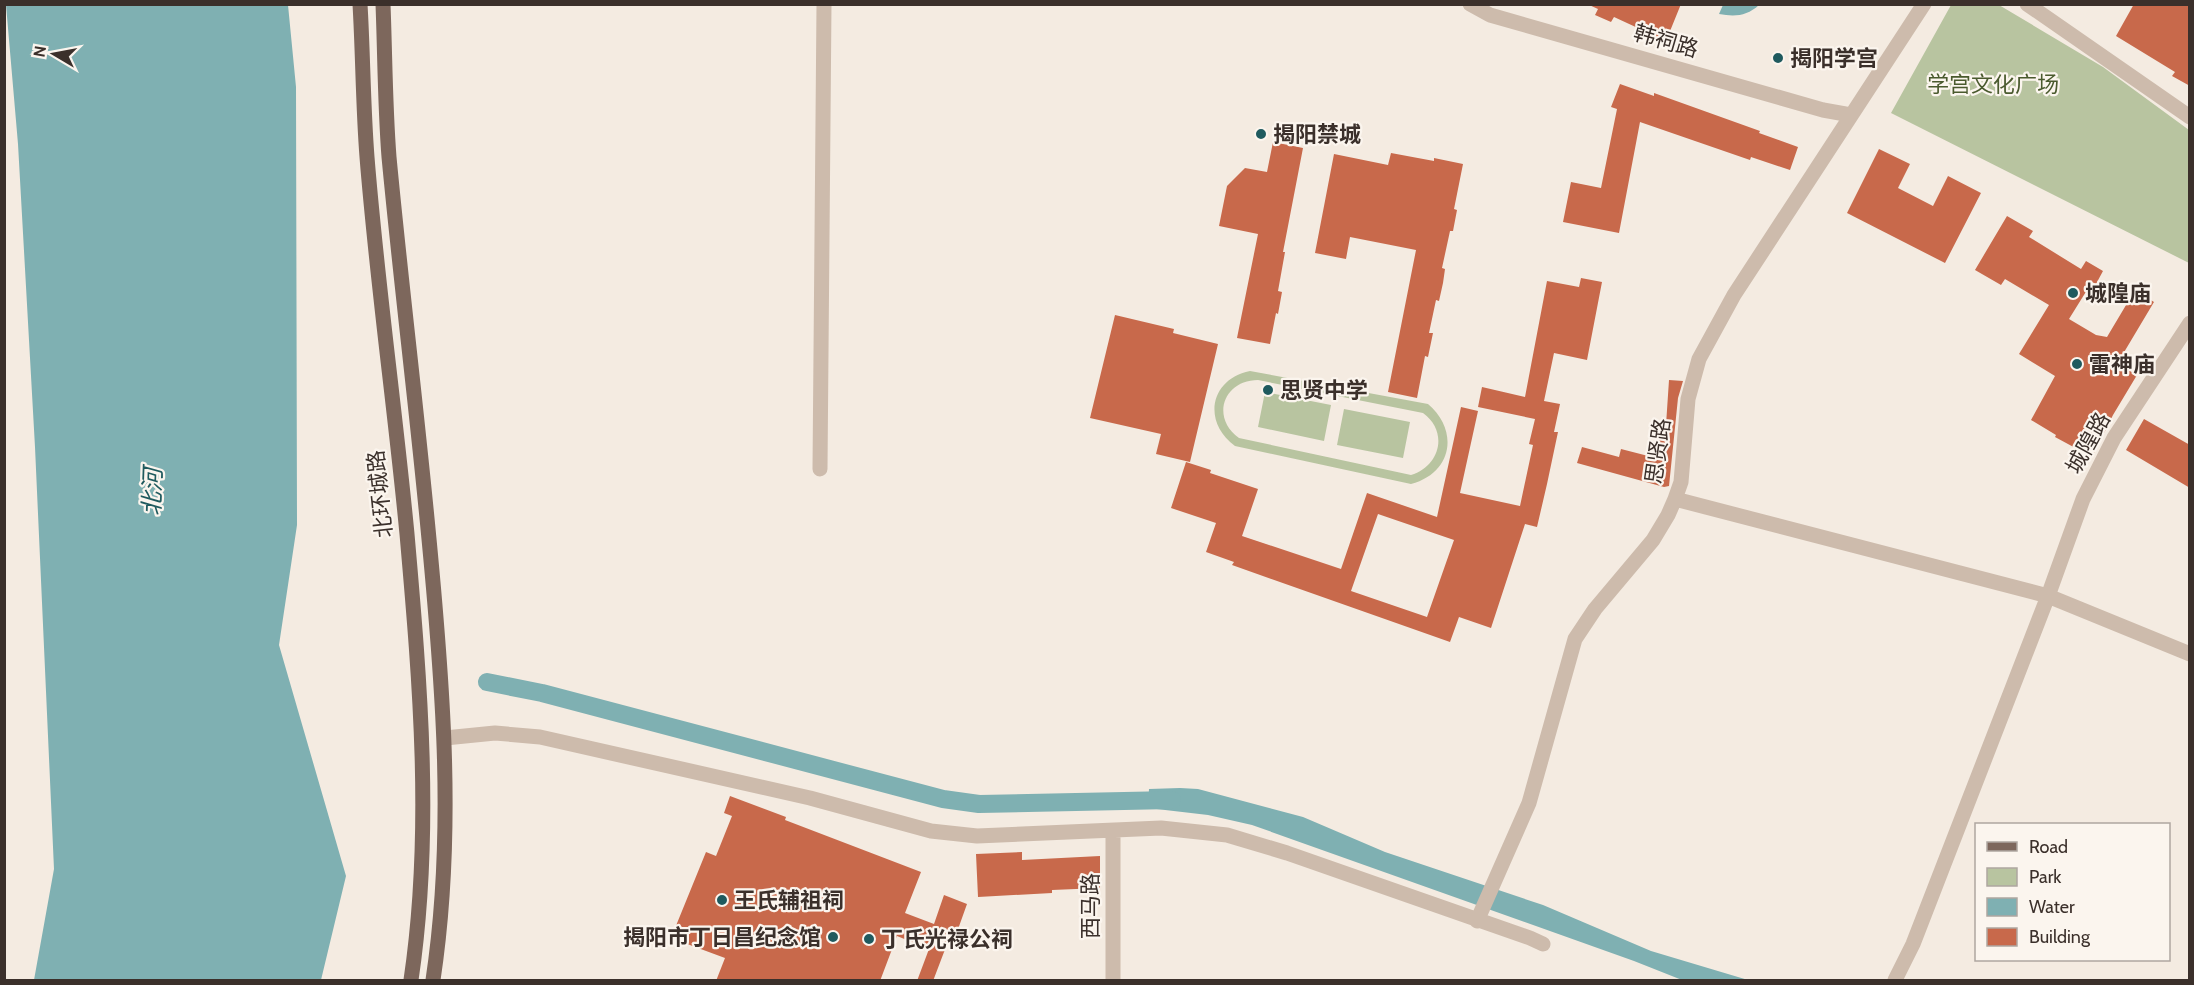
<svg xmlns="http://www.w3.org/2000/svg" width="2194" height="985" font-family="Cabin,'Noto Sans SC',sans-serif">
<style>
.green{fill:#b8c4a0;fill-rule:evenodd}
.water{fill:#7fb0b2}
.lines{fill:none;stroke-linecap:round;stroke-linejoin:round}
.canal{stroke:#7fb0b2;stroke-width:18}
.building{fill:#c8694b;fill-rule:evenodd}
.minor{stroke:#cdbbac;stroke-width:15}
.major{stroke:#7d675c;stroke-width:15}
.poi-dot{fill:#1f5a5e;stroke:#fbf5ee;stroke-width:2}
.labels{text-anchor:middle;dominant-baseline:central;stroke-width:4.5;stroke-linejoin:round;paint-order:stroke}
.street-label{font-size:22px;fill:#3b302b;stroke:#fbf5ee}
.poi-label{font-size:22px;font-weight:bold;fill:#3b302b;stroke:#fbf5ee;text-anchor:start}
.park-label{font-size:22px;fill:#4a5a2e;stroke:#fbf5ee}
.water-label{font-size:24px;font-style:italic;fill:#1f5a5e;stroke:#fbf5ee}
</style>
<rect width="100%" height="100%" fill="#f4ebe1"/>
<!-- green -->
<path class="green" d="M1951 5H1999L2103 67 2189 130V263L1891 113Z
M1250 371 1428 404C1459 430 1453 473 1411 484L1235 446C1202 422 1210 379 1250 371ZM1258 380 1423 413C1449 432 1440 466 1411 475L1239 438C1210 417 1224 380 1258 380Z
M1265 392 1331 405 1324 441 1258 427Z
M1344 409 1410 422 1403 458 1337 445Z"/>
<!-- water -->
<path class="water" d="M6 5H288L296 87 297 525 279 645 346 876 321 980H34L54 869 35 447 18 144Z
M1723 5V4L1759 5C1747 16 1735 17 1719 14Z
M1180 788 1198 789 1303 817 1385 852 1543 905 1651 951 1748 980H1682L1634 961 1252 825 1208 815 1148 808 1149 789Z"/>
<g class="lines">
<!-- canal -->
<path class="canal" d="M487 682 542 693 943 799 979 804 1172 800"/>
</g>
<!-- building -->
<path class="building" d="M1587 4H1681L1666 41 1614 17 1611 22 1595 15 1598 9Z
M2134 4H2190V86L2172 76 2175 72 2116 36Z
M1620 84 1654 96V93L1760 131 1759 133 1798 147 1790 170 1751 157 1750 160 1640 122 1619 233 1563 222 1571 182 1601 188 1617 109 1611 107Z
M1273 142 1303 148 1283 252H1285L1278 291 1282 292 1278 314 1276 313 1270 344 1237 338 1258 234 1219 226 1227 186 1245 168 1267 172Z
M1879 149 1910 164 1898 188 1933 206 1948 176 1981 193 1945 263 1847 213Z
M1391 153 1434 161V158L1463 164 1454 209 1457 210 1453 231H1450L1442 268 1445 269 1443 283 1439 301 1436 300 1429 333H1433L1428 357 1425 356 1417 398 1388 392 1416 250 1350 237 1346 259 1315 253 1334 154 1388 165Z
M2007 216 2033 231 2029 237 2081 269 2086 261 2103 271 2096 284 2092 282 2069 319 2096 335 2107 337 2135 290 2154 302 2117 364 2137 375 2113 415 2092 457 2055 437 2056 435 2031 420 2055 376 2019 354 2049 305 2005 279 2001 285 1975 270Z
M1581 278 1602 282 1587 360 1554 353 1544 401 1560 404 1554 432H1558L1547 484 1537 527 1525 524 1491 628 1459 617 1450 642 1232 565 1234 562 1206 552 1216 523 1171 508 1186 462 1211 470 1210 473 1258 489 1242 536 1341 569 1367 493 1437 517 1461 407 1478 411 1460 493 1520 506 1533 445 1529 444 1535 419 1478 407 1482 387 1525 397 1547 281 1579 287ZM1378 514 1454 540 1427 617 1351 591Z
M1115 315 1174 329 1173 333 1218 344 1190 462 1156 454 1161 434 1090 418Z
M1669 380 1683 381 1678 398 1669 486 1664 487 1577 463 1582 447 1619 457 1621 449 1656 458 1659 425H1666Z
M2144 419 2190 445V488L2126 450Z
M730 796 786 817 785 820 921 872 905 913 934 924 944 895 967 904 957 932 952 931 933 981H917L929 949 897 936 880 981H716L725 958 671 938 706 852 716 856 732 816 724 813Z
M1022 852V860L1100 856V888L1052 890V893L978 897 976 854Z"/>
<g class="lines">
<!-- minor -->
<path class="minor" d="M1470 4 1490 15 1823 110 1851 115
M2027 4 2190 117
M820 469 824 4
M1675 499 2048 596 2190 654
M445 738 495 733 540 737 810 798 931 831 977 836 1161 828 1227 835 1287 853 1530 938 1543 944
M1477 921 1529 803 1575 639 1595 609 1653 540 1668 515 1675 499 1681 482 1688 399 1699 359 1734 295 1924 4
M1113 980V832
M1895 980 1913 944 2048 596 2083 499 2114 438 2190 323"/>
<!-- major -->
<path class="major" d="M360 4C363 55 363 106 367 157 377 283 395 408 407 534 420 683 433 831 411 980
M383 4C385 55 385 106 389 157 401 284 417 411 429 539 443 686 455 834 433 980"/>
</g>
<!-- markers -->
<g class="poi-dot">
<circle cx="1778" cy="58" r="6"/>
<circle cx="1261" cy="134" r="6"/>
<circle cx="2073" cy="293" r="6"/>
<circle cx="2077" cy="364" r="6"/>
<circle cx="1268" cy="390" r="6"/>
<circle cx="722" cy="900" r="6"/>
<circle cx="833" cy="937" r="6"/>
<circle cx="869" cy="939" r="6"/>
</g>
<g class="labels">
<!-- street labels -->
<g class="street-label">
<text transform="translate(1666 41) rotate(16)">韩祠路</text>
<text transform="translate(2088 443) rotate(-61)">城隍路</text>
<text transform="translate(1658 451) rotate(-82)">思贤路</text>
<text transform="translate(380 494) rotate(-96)">北环城路</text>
<text transform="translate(1090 906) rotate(-90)">西马路</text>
</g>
<!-- poi labels -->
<g class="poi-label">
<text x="1790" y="58">揭阳学宫</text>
<text x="1273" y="134">揭阳禁城</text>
<text x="2085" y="293">城隍庙</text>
<text x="2089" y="364">雷神庙</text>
<text x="1280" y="390">思贤中学</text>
<text x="734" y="900">王氏辅祖祠</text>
<text x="821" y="937" text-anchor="end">揭阳市丁日昌纪念馆</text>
<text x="881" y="939">丁氏光禄公祠</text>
</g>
<!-- park labels -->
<g class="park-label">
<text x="1993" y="84">学宫文化广场</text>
</g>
<!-- water labels -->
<g class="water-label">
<text transform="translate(152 492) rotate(-88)">北河</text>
</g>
</g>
<!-- border -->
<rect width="2194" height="985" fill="none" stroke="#3b302b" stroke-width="12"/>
<!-- legend -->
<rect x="1975" y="823" width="195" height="138" fill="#fbf5ee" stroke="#aea6a0" stroke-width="1.5"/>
<rect x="1987" y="842" width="30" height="9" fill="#7d675c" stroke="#aea6a0" stroke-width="1.5"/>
<text x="2029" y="853" font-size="18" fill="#3b302b">Road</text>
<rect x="1987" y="868" width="30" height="18" fill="#b8c4a0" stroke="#aea6a0" stroke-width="1.5"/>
<text x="2029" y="883" font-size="18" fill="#3b302b">Park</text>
<rect x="1987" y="898" width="30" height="18" fill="#7fb0b2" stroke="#aea6a0" stroke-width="1.5"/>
<text x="2029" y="913" font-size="18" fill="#3b302b">Water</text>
<rect x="1987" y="928" width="30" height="18" fill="#c8694b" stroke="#aea6a0" stroke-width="1.5"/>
<text x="2029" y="943" font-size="18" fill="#3b302b">Building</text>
<!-- north arrow -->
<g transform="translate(54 54) rotate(280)" stroke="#fbf5ee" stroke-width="4.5" paint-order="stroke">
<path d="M0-4.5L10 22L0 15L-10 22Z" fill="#3b302b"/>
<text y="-9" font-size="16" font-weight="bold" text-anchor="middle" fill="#3b302b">N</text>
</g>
</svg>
